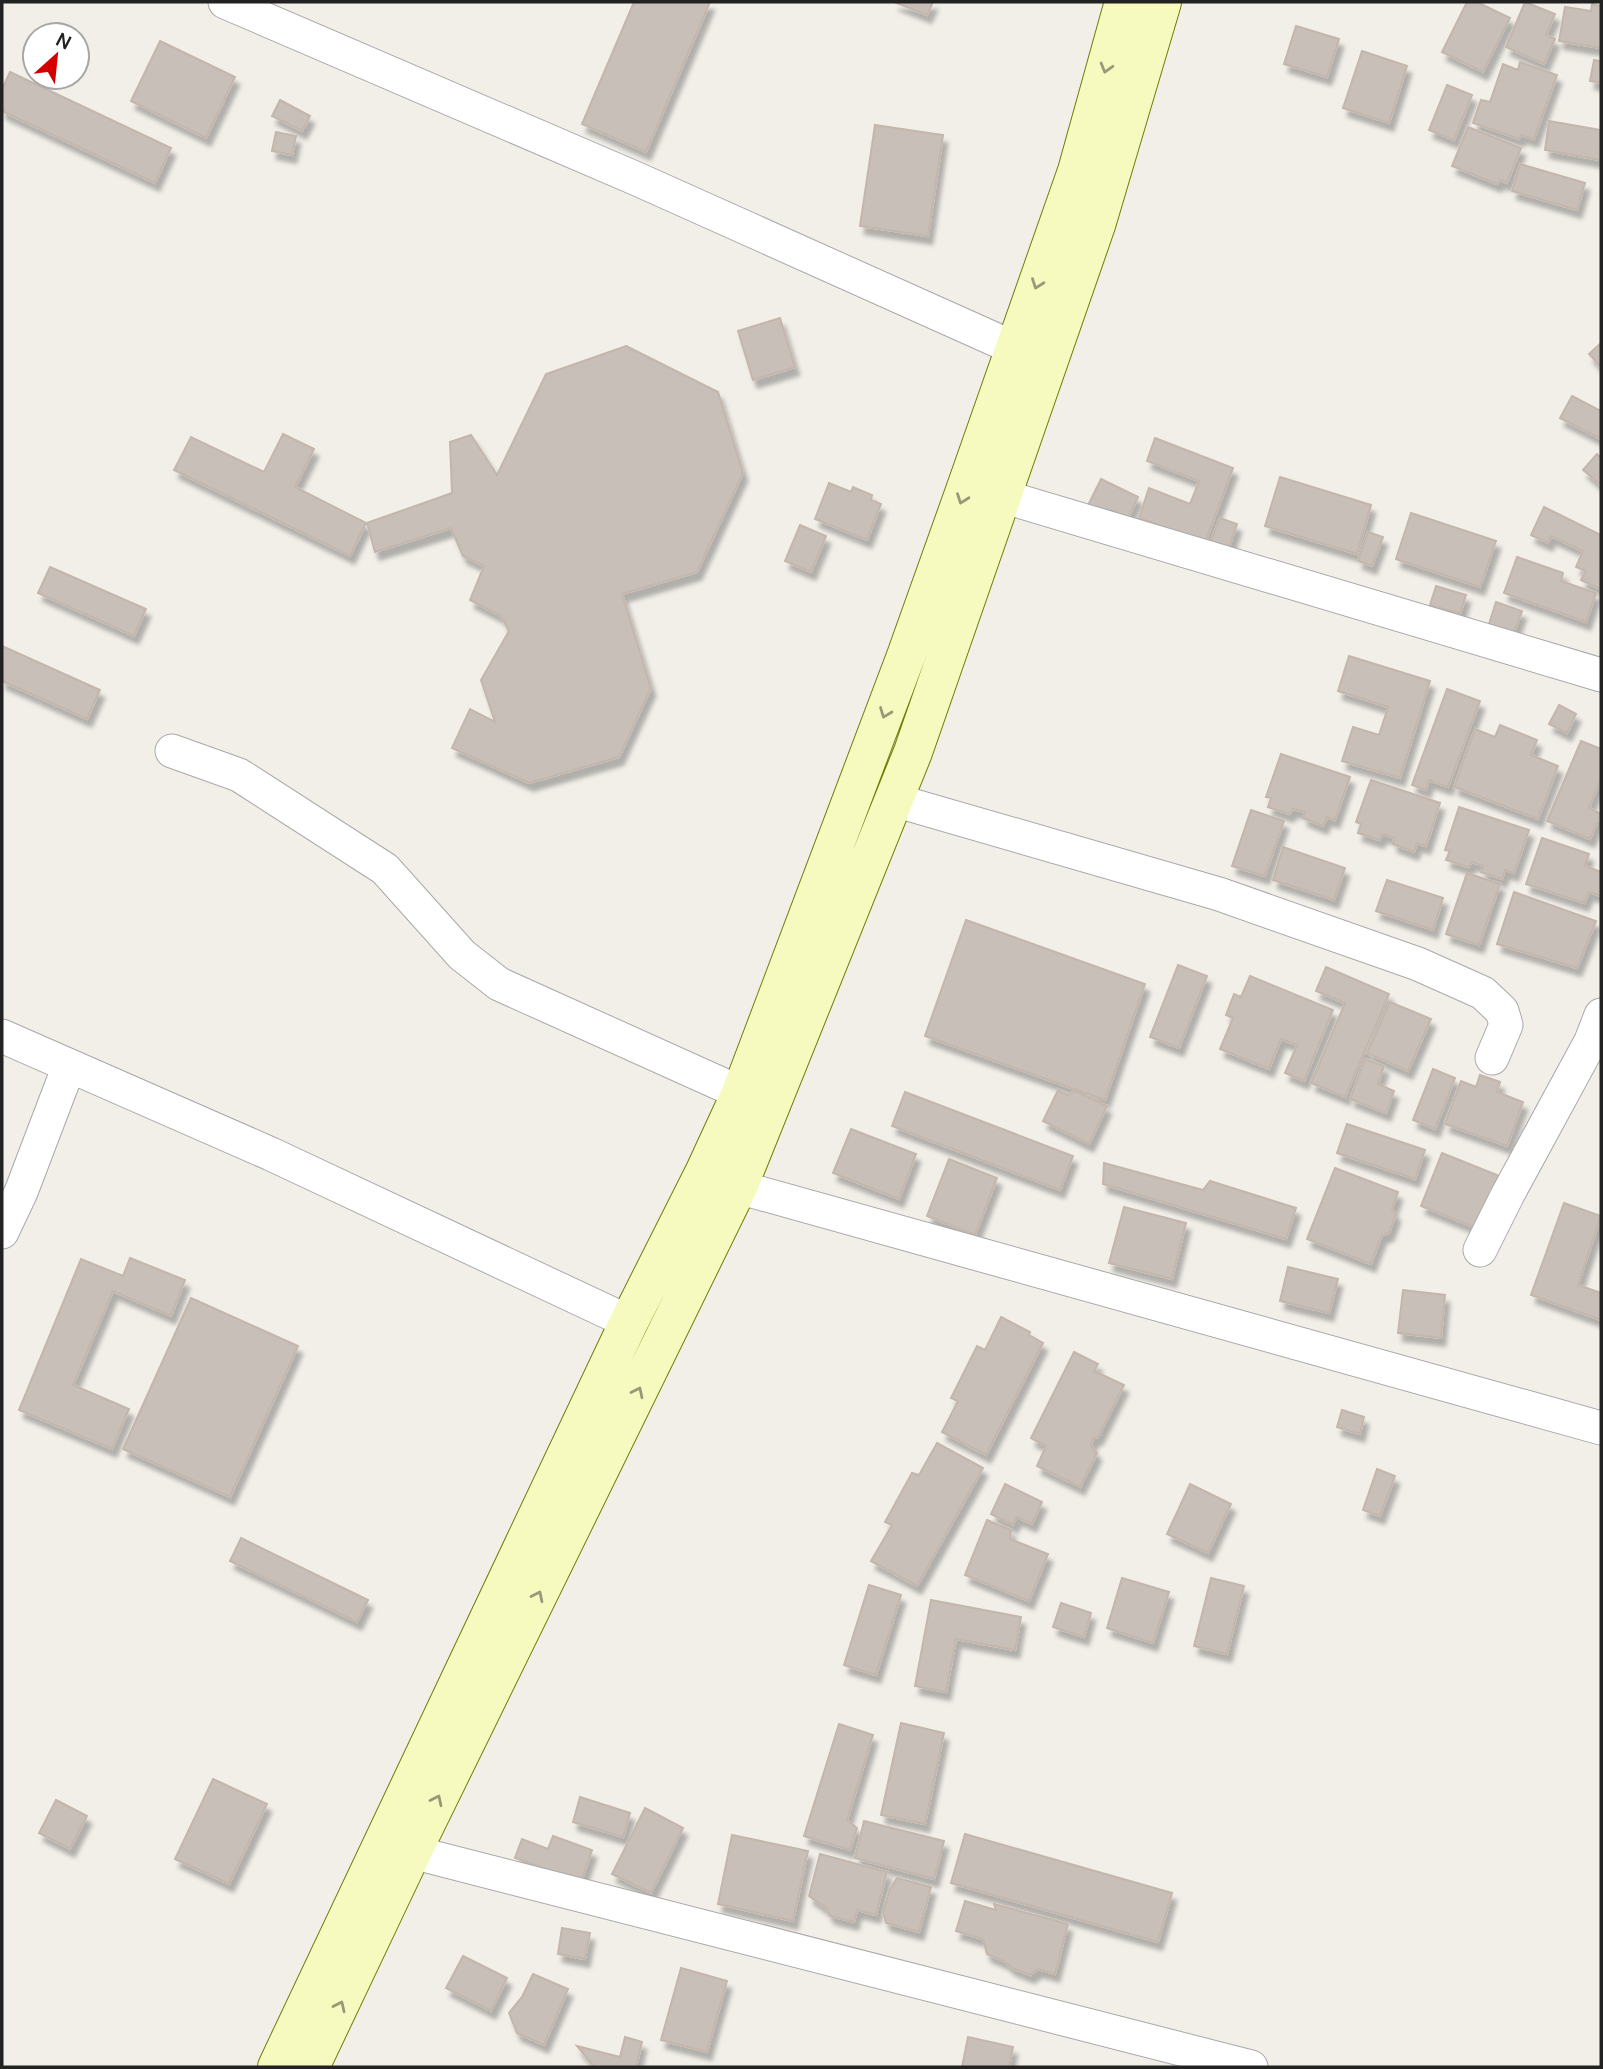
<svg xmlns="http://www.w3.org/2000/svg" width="1603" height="2069" font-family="Manrope,sans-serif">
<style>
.building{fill:#c7bfb8;stroke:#c4b6ab;stroke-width:2;filter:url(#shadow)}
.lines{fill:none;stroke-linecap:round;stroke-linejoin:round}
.minor-casing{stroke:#a9a9a9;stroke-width:35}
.secondary-casing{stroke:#707d05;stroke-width:40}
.minor{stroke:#fff;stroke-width:33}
.secondary{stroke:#f7fabf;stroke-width:38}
.oneway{stroke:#979978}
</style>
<defs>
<filter id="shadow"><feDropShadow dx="4.5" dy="8" stdDeviation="2" flood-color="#0004"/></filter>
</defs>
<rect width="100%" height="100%" fill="#f2efe9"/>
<!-- building -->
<path class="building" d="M634 2H710L646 152 582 124Z
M894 2H933L927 15Z
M1467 2H1477L1510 18 1483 72 1442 52Z
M1525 2 1555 14 1546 35 1555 39 1544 64 1506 47Z
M1592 4 1601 6V48L1559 41 1565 7 1591 11Z
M1296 26 1339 39 1327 77 1284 64Z
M160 41 235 77 206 138 131 101Z
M1362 51 1407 66 1389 123 1343 108Z
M1594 60 1601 61V83L1590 81Z
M1520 62 1557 75 1534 139 1521 135 1519 139 1473 123 1481 100 1490 102 1503 64 1518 70Z
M10 72 171 148 155 183 2 111V89Z
M1447 85 1472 95 1454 140 1429 130Z
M280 100 310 116 302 131 272 116Z
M1549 121 1601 130 1600 160 1545 150Z
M875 125 943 135 928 236 860 226Z
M1468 127 1521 148 1507 183 1500 180 1497 184 1452 166Z
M276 132 296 136 292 155 272 151Z
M1520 164 1585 183 1577 210 1512 191Z
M780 318 795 367 753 380 738 331Z
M1601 343V367L1589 354Z
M626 346 718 392 743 473 697 572 622 594 651 688 619 757 529 783 452 748 470 709 495 722 481 680 509 631 501 616 470 600 484 566 463 556 451 528 375 552 367 523 452 493 450 442 471 435 497 475 546 374Z
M1572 396 1601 411V439L1560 418Z
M283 434 314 449 295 487 366 523 350 556 174 470 191 437 264 472Z
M1155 438 1233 468 1205 543 1139 518 1149 488 1190 504 1199 481 1147 461Z
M1597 454 1601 458V485L1583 470Z
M1280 477 1371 505 1357 554 1265 526Z
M1101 479 1138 497 1128 518 1111 510 1108 515 1088 505Z
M829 483 851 492 853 487 872 495 871 500 881 504 867 540 815 519Z
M1544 507 1601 535 1600 589 1581 580 1586 571 1576 567 1583 551 1551 536 1548 543 1531 535Z
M1411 513 1496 541 1480 587 1396 559Z
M1220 518 1237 524 1229 548 1211 541Z
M800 525 826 536 811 572 785 561Z
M1368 532 1383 537 1372 566 1358 561Z
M1517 557 1563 573 1561 581 1596 593 1586 622 1504 593Z
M50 567 146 609 134 636 38 593Z
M1436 586 1466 595 1460 614 1430 605Z
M1496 602 1522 611 1513 635 1488 627Z
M2 646 100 690 87 719 2 681Z
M1349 656 1430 681 1400 778 1342 761 1353 727 1379 735 1388 707 1338 691Z
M1447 689 1480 701 1448 787 1429 780 1426 790 1412 785Z
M1559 705 1576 714 1567 733 1549 724Z
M1500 725 1537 740 1531 755 1558 766 1538 819 1454 787 1475 729 1495 737Z
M1581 741 1601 749V778L1589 808 1601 814 1590 839 1547 821Z
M1281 754 1350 777 1335 820 1327 817 1323 826 1303 818 1305 812 1293 809 1289 814 1268 807 1271 798 1266 797Z
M1371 780 1440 803 1426 846 1417 843 1414 852 1393 844 1394 838 1383 834 1379 840 1358 833 1361 824 1356 822Z
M1459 807 1529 830 1514 873 1505 870 1502 879 1481 872 1483 866 1472 862 1468 867 1446 860 1450 851 1445 850Z
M1251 810 1284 821 1265 876 1232 866Z
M1542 838 1589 854 1585 866 1601 872V896L1589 892 1584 903 1526 884Z
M1283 847 1345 868 1334 900 1273 880Z
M1467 873 1500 884 1479 945 1446 934Z
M1387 880 1443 898 1433 930 1376 911Z
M1514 892 1596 921 1577 968 1497 944Z
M966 920 1145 984 1105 1100 925 1036Z
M1178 965 1207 976 1179 1048 1150 1037Z
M1326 967 1389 994 1345 1097 1311 1083 1345 1003 1316 991Z
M1250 976 1333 1010 1304 1081 1285 1073 1297 1045 1281 1039 1269 1069 1220 1049 1233 1018 1226 1015 1234 994 1241 997Z
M1390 1002 1431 1019 1408 1071 1367 1053Z
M1365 1059 1384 1066 1378 1084 1394 1091 1386 1113 1350 1099Z
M1433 1069 1455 1078 1435 1129 1413 1120Z
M1480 1075 1500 1082 1497 1092 1523 1102 1507 1146 1445 1124 1461 1081 1476 1087Z
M1058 1090 1068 1095 1075 1091 1107 1106 1089 1144 1043 1121Z
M905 1092 1073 1156 1060 1190 892 1126Z
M1347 1124 1425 1150 1415 1179 1337 1153Z
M851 1129 916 1154 899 1199 833 1173Z
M1442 1153 1502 1177 1481 1230 1421 1206Z
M949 1159 997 1178 975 1235 927 1216Z
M1104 1163 1203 1190 1210 1181 1296 1208 1286 1239 1103 1184Z
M1335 1168 1398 1192 1392 1209 1396 1214 1389 1233 1382 1235 1371 1264 1307 1239Z
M1564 1203 1601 1216 1578 1285 1601 1293V1320L1531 1295Z
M1124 1207 1186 1223 1172 1279 1109 1263Z
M130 1258 185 1280 171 1316 113 1291 73 1385 129 1409 112 1449 19 1410 81 1259 123 1276Z
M1288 1267 1338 1279 1329 1313 1280 1301Z
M1403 1290 1445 1295 1441 1338 1398 1333Z
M191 1298 298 1346 230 1497 123 1449Z
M1001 1317 1030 1332 1029 1335 1043 1343 986 1455 942 1432 958 1401 951 1398 977 1346 985 1350Z
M1074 1352 1098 1364 1094 1371 1124 1385 1098 1437 1093 1438 1091 1446 1097 1453 1080 1487 1037 1466 1046 1446 1031 1438Z
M1342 1410 1364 1417 1360 1434 1337 1427Z
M937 1443 983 1468 917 1586 871 1561 892 1525 885 1522 912 1473 919 1475Z
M1377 1469 1395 1476 1380 1516 1363 1510Z
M1005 1484 1042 1502 1032 1524 1017 1517 1013 1525 991 1514Z
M1190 1484 1231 1504 1208 1553 1167 1534Z
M987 1520 1011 1530 1010 1539 1048 1554 1029 1601 965 1575Z
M241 1538 368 1600 357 1622 230 1561Z
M1122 1578 1169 1592 1153 1643 1107 1628Z
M1211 1578 1244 1586 1227 1654 1194 1646Z
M869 1585 901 1595 876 1675 844 1665Z
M931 1600 1021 1617 1015 1650 956 1639 946 1692 915 1686Z
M1061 1603 1091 1613 1084 1637 1053 1627Z
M901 1723 944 1733 925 1824 881 1815Z
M839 1724 873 1735 847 1820 857 1828 850 1850 804 1836Z
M213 1779 267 1804 229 1884 175 1859Z
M580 1797 630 1813 623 1837 573 1822Z
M56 1800 87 1816 70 1849 39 1833Z
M645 1808 683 1828 651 1893 612 1874Z
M864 1821 944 1841 934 1879 855 1858Z
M965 1834 1172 1893 1158 1942 951 1883Z
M732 1835 808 1851 793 1921 718 1904Z
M553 1836 592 1850 581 1882 515 1858 522 1839 548 1849Z
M820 1854 887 1872 876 1915 857 1910 854 1922 830 1916 826 1908 809 1896Z
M897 1878 931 1887 919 1932 886 1923 883 1912 890 1889Z
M965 1901 996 1910 994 1904 1068 1924 1055 1974 1038 1969 1030 1975 1012 1968 1004 1961 987 1954 983 1939 956 1931Z
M562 1928 590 1933 585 1959 558 1954Z
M463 1956 507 1978 491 2011 446 1988Z
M681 1968 727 1981 707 2052 661 2040Z
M533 1974 568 1989 544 2045 517 2033 509 2013 522 1997Z
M625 2037 642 2042 636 2067H594L577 2046 620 2057Z
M968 2037 1013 2047 1009 2067H962Z"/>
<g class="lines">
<!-- minor casing -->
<g class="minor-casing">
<path id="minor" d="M225 2 637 179 1014 348 1038 356
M1002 496 1601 675
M172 751 239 775 385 869 462 955 499 984 741 1093
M894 800 1219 894 1418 964 1483 993 1502 1011 1506 1025 1492 1058
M2 1036 271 1154 629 1322
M715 1176 738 1187 1601 1428
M2 1232 21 1192 69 1066
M1480 1250 1508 1194 1591 1041 1601 1015
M412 1852 1251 2067"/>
</g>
<!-- secondary casing -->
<g class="secondary-casing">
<path id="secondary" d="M277 2067 629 1322 705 1171 741 1093 906 656 967 485 1077 171 1124 2
M310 2067 412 1852 738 1187 913 752 1096 225 1162 2"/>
</g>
<!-- minor -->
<use href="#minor" class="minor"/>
<!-- secondary -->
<use href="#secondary" class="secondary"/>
</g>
<!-- one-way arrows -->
<defs><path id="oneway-chevron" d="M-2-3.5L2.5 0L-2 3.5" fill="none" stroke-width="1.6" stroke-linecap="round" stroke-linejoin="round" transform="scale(1.75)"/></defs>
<g class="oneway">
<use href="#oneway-chevron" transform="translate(1106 68) rotate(106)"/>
<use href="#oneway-chevron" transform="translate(1037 284) rotate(110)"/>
<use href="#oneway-chevron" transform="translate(962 499) rotate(110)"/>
<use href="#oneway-chevron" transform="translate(885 713) rotate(111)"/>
<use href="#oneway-chevron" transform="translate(638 1392) rotate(-64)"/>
<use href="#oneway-chevron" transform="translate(538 1596) rotate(-64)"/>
<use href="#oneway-chevron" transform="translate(437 1800) rotate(-64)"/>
<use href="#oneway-chevron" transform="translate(340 2006) rotate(-65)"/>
</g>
<!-- border -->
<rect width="1603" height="2069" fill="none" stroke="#222222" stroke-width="7"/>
<!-- north arrow -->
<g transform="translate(56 56) rotate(27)"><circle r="33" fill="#ffffff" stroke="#a7a7a7" stroke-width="2"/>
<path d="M0-5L12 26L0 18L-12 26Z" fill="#d40000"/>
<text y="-10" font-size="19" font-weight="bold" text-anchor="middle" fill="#222222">N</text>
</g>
</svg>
